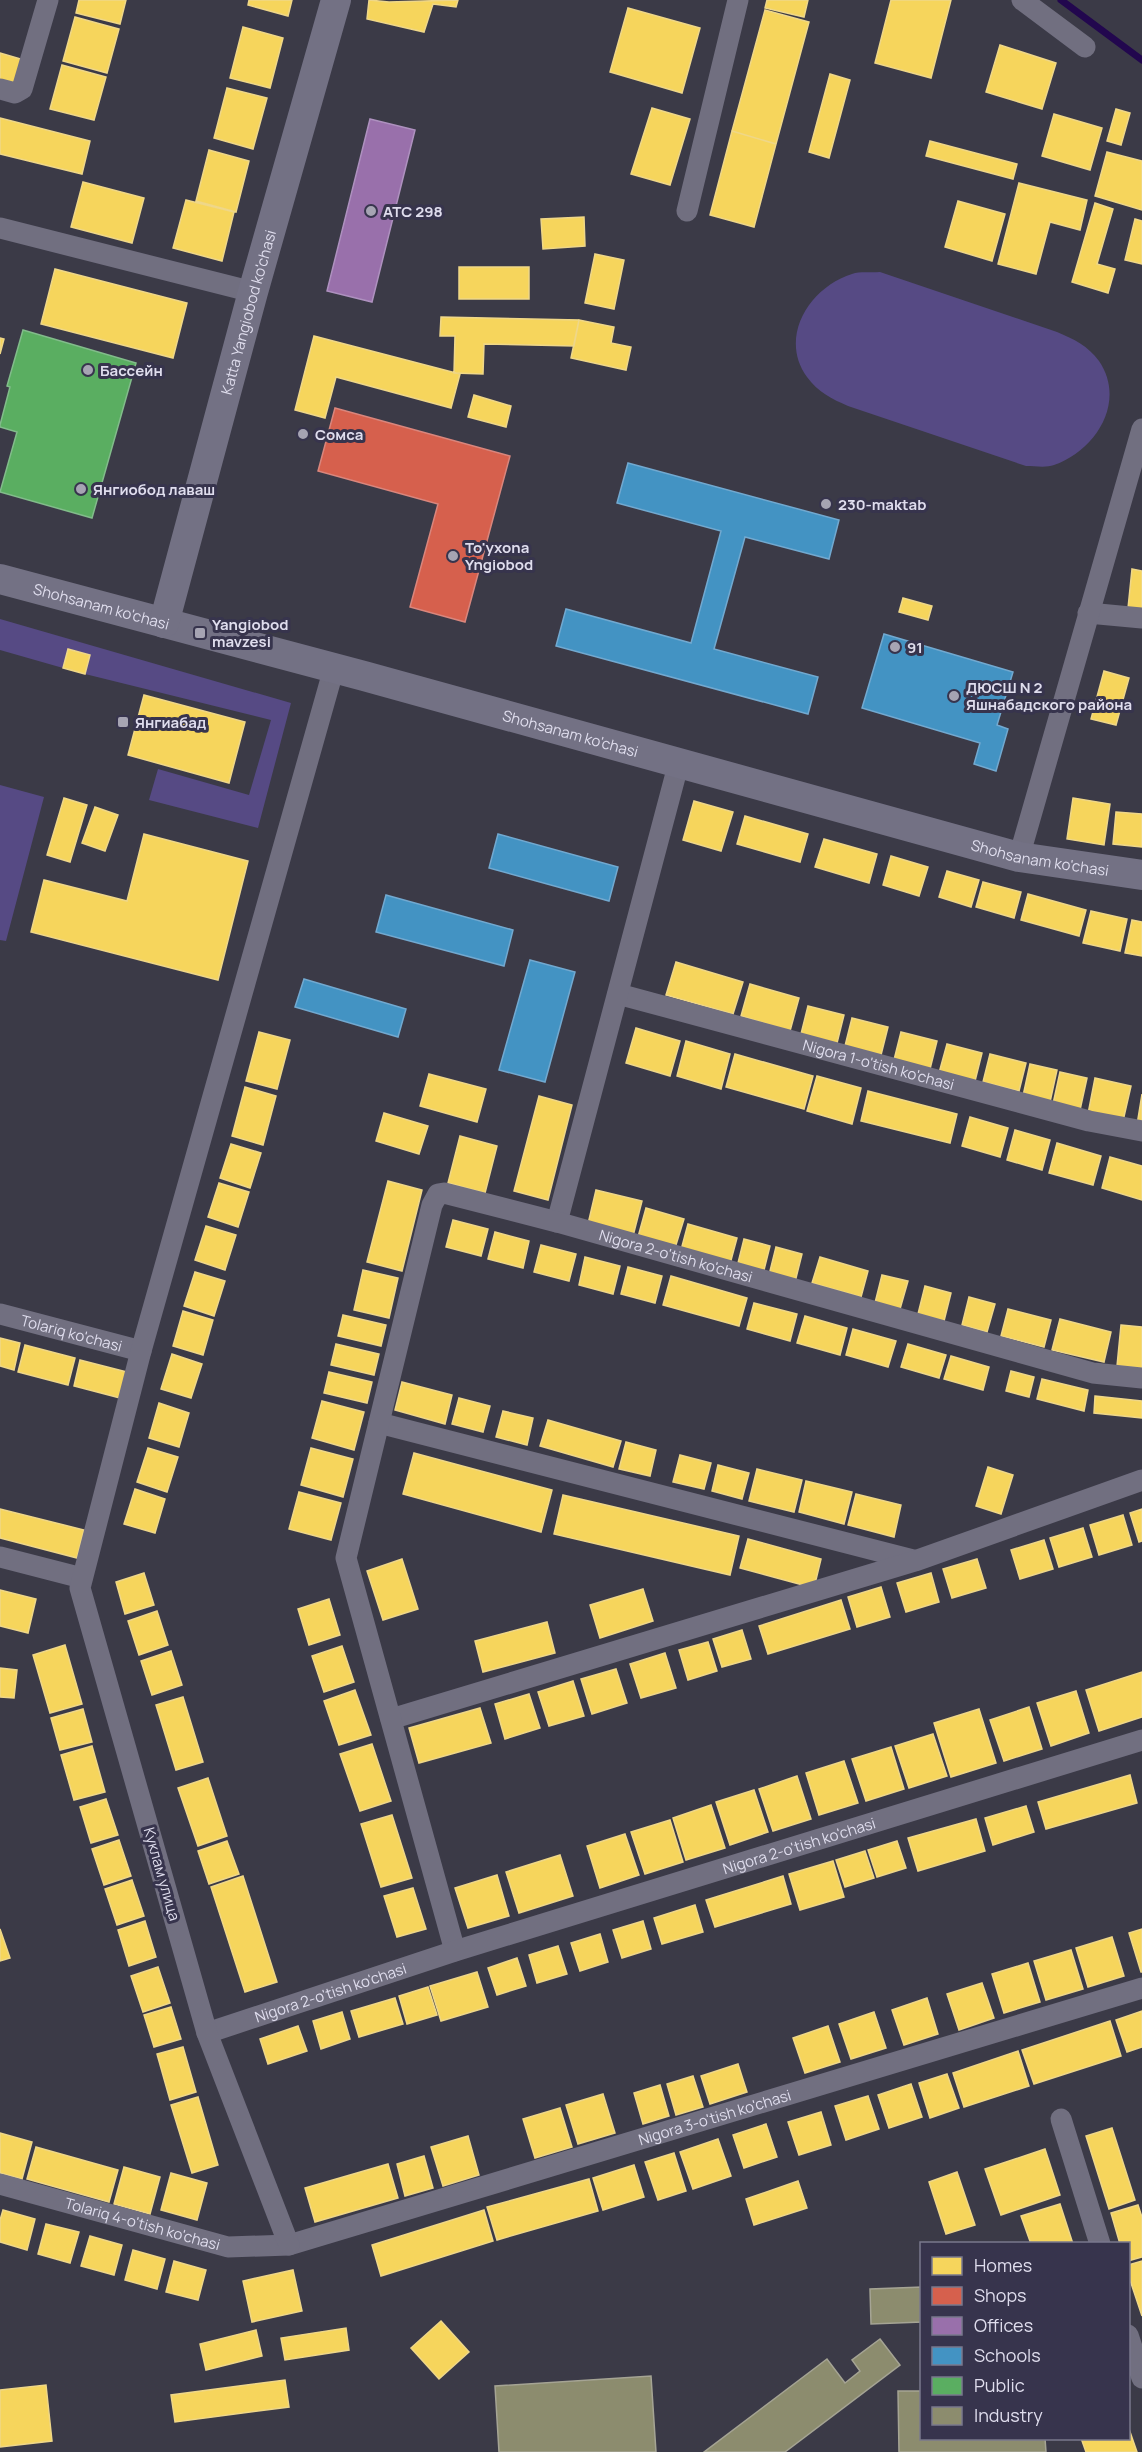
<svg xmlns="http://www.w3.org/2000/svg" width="1142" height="2452" font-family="Manrope,sans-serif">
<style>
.green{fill:#564a84}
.homes{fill:#f6d55c;stroke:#efd788;stroke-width:1.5}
.shops{fill:#d6604d;stroke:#d9867d;stroke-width:1.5}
.offices{fill:#9970ab;stroke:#ae91bf;stroke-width:1.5}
.schools{fill:#4393c3;stroke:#72a9d0;stroke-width:1.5}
.public{fill:#5aae61;stroke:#82bc8b;stroke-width:1.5}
.industry{fill:#8c8c6e;stroke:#a5a494;stroke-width:1.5}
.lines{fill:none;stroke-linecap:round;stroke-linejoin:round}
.stream{stroke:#22074e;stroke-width:7}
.street{stroke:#716f80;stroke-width:21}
.secondary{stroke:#737184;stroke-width:30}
.poi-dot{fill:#a6a4b3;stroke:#37344d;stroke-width:2}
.labels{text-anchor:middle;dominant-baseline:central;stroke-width:6;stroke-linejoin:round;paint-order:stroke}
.poi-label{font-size:15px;font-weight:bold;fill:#dfdded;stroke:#37344d;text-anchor:start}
.street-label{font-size:15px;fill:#dfdded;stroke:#37344d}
</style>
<rect width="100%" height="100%" fill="#3b3a47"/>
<!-- green -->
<path class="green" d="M880 272 1057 332C1074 339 1088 346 1099 361 1127 402 1095 451 1054 465 1046 468 1035 466 1026 466L848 406C832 399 818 392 807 377 778 337 810 287 852 274 860 271 871 273 880 272Z
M0 619 291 703 258 828 149 800 158 769 249 795 271 720 85 674 90 655 69 649 63 668 0 650Z
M0 785 44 797 6 941 0 940Z"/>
<!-- homes -->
<path class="homes" d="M79 0H126L120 24 76 13Z
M249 0H292L288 16 248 5Z
M369 0 389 2 458 0 456 7 433 4 424 32 367 19Z
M767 0H808L804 17 765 8Z
M891 0H951L931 78 875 63Z
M628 8 700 28 682 93 610 72Z
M765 10 809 22 776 144 732 131Z
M75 17 119 29 107 73 63 61Z
M243 27 283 38 270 88 230 78Z
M1000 45 1056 63 1042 109 986 92Z
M0 53 24 60 16 86 0 81Z
M62 65 106 77 94 120 50 109Z
M830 74 850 80 829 158 809 152Z
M227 88 267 98 253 149 214 138Z
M652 108 690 119 670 185 631 174Z
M1116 109 1130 113 1121 145 1107 141Z
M1054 114 1102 128 1090 170 1042 156Z
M0 118 90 141 82 174 0 154Z
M732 131 776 144 754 227 710 215Z
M930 141 1017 164 1013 179 926 156Z
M209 150 249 161 236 212 196 201Z
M1107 152 1142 161V210L1095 196Z
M83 182 144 198 132 243 71 227Z
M1019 183 1087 200 1080 230 1050 222 1036 274 998 264Z
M186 200 234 212 222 261 173 248Z
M958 201 1005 214 992 261 945 247Z
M1095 203 1113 209 1097 264 1115 269 1108 293 1072 282Z
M584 217 585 246 543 249 541 219Z
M1135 219 1142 221V264L1125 260Z
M595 254 624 260 614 309 585 303Z
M459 267H529V299H459Z
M55 269 187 303 173 358 41 324Z
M441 317 579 320 574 346 484 344 483 374 454 373 455 336H440Z
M579 320 614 327 611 343 631 347 626 370 571 358Z
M314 336 460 374 451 408 336 377 325 418 295 410Z
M0 338 4 339 0 354Z
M474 395 511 406 506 427 468 417Z
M1132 569 1142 571V610L1128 608Z
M903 598 932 606 928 620 899 612Z
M68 649 90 655 85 674 63 668Z
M1104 671 1129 678 1116 725 1091 719Z
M144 695 245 722 229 783 128 755Z
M64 798 87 805 70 862 47 855Z
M1073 798 1110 804 1104 845 1067 839Z
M694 801 733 812 721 851 683 840Z
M95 807 118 815 105 851 82 843Z
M1116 812 1142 814V847L1113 844Z
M745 816 808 834 800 862 737 844Z
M144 834 248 861 218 980 31 932 44 880 127 901Z
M824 839 877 854 869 883 815 867Z
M891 856 928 867 919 896 883 885Z
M947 871 979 880 971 907 939 897Z
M983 882 1021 892 1014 918 976 907Z
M1028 894 1086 910 1079 936 1021 920Z
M1091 911 1127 919 1120 951 1083 943Z
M1132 920 1142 922V956L1125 953Z
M676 962 743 982 733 1014 666 995Z
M750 984 799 998 790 1031 741 1016Z
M808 1006 844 1015 837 1043 801 1034Z
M852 1018 888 1027 881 1055 845 1046Z
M636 1028 680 1041 670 1076 626 1063Z
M259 1032 290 1040 277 1089 246 1081Z
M901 1032 937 1041 930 1069 894 1060Z
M686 1041 730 1054 721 1089 677 1076Z
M947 1044 982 1053 975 1081 939 1073Z
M735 1054 813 1076 804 1109 726 1087Z
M990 1054 1026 1063 1019 1091 983 1082Z
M1030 1064 1057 1070 1050 1102 1023 1096Z
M1060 1072 1087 1078 1080 1110 1053 1104Z
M429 1074 486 1089 477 1122 420 1106Z
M817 1076 861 1088 852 1124 807 1111Z
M1095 1078 1131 1086 1123 1121 1088 1114Z
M245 1087 276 1096 263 1145 232 1136Z
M868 1091 957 1114 950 1143 861 1121Z
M1142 1094V1126L1137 1125Z
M539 1096 572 1105 548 1200 514 1191Z
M384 1113 428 1126 419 1154 376 1141Z
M970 1117 1008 1128 1000 1157 962 1146Z
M1015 1130 1050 1140 1042 1170 1007 1160Z
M460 1136 497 1146 485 1193 448 1183Z
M1057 1143 1101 1156 1093 1185 1049 1173Z
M231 1144 261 1153 250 1188 220 1178Z
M1110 1157 1142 1166V1200L1102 1188Z
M388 1181 422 1190 402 1271 367 1262Z
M219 1183 249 1192 238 1227 208 1217Z
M596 1190 642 1201 633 1236 588 1224Z
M646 1208 684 1219 675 1248 638 1237Z
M453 1220 488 1229 481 1256 446 1247Z
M688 1224 737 1238 730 1264 681 1250Z
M206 1226 236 1235 225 1270 195 1260Z
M495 1232 529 1241 523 1268 488 1259Z
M744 1239 770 1246 763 1274 737 1267Z
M541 1245 576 1254 569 1281 534 1272Z
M776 1247 802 1254 795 1282 769 1275Z
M585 1257 620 1266 613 1294 579 1285Z
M820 1257 868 1271 861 1297 812 1283Z
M628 1267 662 1276 655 1303 621 1294Z
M363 1270 398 1278 389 1318 354 1310Z
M195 1272 225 1281 214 1316 184 1306Z
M882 1275 908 1281 900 1309 875 1303Z
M671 1276 747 1298 739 1326 663 1305Z
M925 1286 951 1293 944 1321 918 1314Z
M969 1297 995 1304 987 1332 962 1325Z
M754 1303 797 1314 790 1341 747 1329Z
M1008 1309 1051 1320 1044 1347 1001 1336Z
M183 1311 213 1320 203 1355 173 1346Z
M343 1315 386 1325 381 1346 338 1336Z
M805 1316 847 1328 840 1355 797 1343Z
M1060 1319 1111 1332 1104 1362 1052 1350Z
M1121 1325 1142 1327V1368L1117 1366Z
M853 1329 896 1341 888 1367 846 1355Z
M0 1338 20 1343 14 1370 0 1366Z
M336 1344 379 1354 374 1375 331 1365Z
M908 1344 946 1355 939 1378 901 1367Z
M25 1345 75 1358 68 1385 18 1372Z
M172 1354 202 1364 191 1398 161 1389Z
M951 1356 989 1367 983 1390 944 1379Z
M80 1360 131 1373 124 1399 74 1386Z
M1011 1371 1034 1377 1029 1397 1006 1391Z
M329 1372 372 1382 367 1403 324 1393Z
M1042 1379 1088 1390 1084 1411 1037 1399Z
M402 1382 452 1395 445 1424 395 1410Z
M1095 1396 1142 1401V1418L1094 1413Z
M459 1398 490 1406 483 1432 452 1424Z
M322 1401 364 1412 354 1450 312 1438Z
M159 1403 189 1413 179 1447 149 1438Z
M503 1411 533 1418 527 1445 496 1437Z
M548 1420 621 1441 613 1467 540 1446Z
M626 1442 656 1450 650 1476 619 1469Z
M148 1448 178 1457 167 1492 137 1482Z
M311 1448 353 1459 343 1497 301 1485Z
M414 1453 552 1490 541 1532 403 1494Z
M680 1455 711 1463 704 1489 673 1482Z
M718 1465 749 1473 742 1499 712 1491Z
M988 1467 1013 1475 1001 1514 976 1506Z
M757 1469 802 1480 794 1512 749 1501Z
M806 1481 852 1492 844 1524 799 1512Z
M135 1489 165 1499 155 1533 124 1524Z
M299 1492 341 1503 331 1540 289 1529Z
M856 1494 901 1505 894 1537 848 1525Z
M563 1495 739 1536 730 1575 554 1534Z
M0 1509 84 1530 77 1558 0 1538Z
M1142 1509V1541L1139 1542 1130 1513Z
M1123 1515 1132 1545 1099 1555 1090 1525Z
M1083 1528 1092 1557 1059 1567 1050 1538Z
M748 1539 821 1559 814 1588 740 1568Z
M1044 1540 1053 1569 1020 1579 1011 1550Z
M402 1559 418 1609 383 1620 367 1571Z
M977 1559 986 1588 952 1598 943 1569Z
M144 1573 154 1605 125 1614 116 1582Z
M931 1573 939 1602 906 1612 897 1583Z
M881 1587 890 1617 857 1627 848 1597Z
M643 1589 653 1621 600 1638 590 1605Z
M0 1590 36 1599 28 1633 0 1626Z
M329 1599 340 1635 309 1645 298 1609Z
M841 1600 850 1629 768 1654 759 1626Z
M157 1611 168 1645 139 1655 128 1621Z
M547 1622 555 1653 483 1672 475 1641Z
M742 1630 751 1659 722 1667 713 1639Z
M708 1642 717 1671 688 1680 679 1650Z
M65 1645 82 1704 50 1713 33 1655Z
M342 1646 354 1682 324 1692 312 1656Z
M171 1651 182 1685 152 1695 141 1661Z
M665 1653 676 1688 641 1698 630 1664Z
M0 1668 17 1670 14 1698 0 1697Z
M616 1669 627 1703 592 1714 581 1679Z
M1142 1672V1717L1099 1731 1086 1690Z
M573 1681 584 1716 549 1726 538 1692Z
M355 1690 371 1735 339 1745 324 1701Z
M1076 1691 1089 1733 1051 1746 1037 1703Z
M529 1694 540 1728 505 1739 495 1704Z
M183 1697 203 1762 176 1770 156 1705Z
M1029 1707 1042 1749 1004 1761 990 1720Z
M480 1708 491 1743 419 1763 409 1728Z
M83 1709 92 1742 60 1750 51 1718Z
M979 1709 996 1763 951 1777 934 1723Z
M933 1734 947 1776 909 1788 895 1746Z
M372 1744 391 1801 360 1811 340 1754Z
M92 1746 105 1792 74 1800 61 1755Z
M891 1747 904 1789 866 1801 852 1759Z
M844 1761 858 1803 819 1815 806 1773Z
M1130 1775 1137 1803 1046 1829 1038 1802Z
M797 1776 811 1819 773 1831 759 1789Z
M208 1778 227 1836 198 1846 178 1788Z
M754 1790 768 1832 730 1845 716 1802Z
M106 1799 118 1835 91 1843 80 1807Z
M711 1805 725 1848 686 1860 673 1818Z
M1026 1806 1034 1832 993 1845 985 1818Z
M392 1815 412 1878 381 1887 361 1824Z
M976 1819 985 1851 918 1871 908 1838Z
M670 1820 683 1862 645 1874 631 1832Z
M625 1834 639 1875 600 1888 587 1846Z
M119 1840 131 1876 104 1885 92 1849Z
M227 1841 239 1874 209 1884 198 1851Z
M897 1841 906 1868 877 1877 868 1850Z
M865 1851 874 1878 845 1887 836 1860Z
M560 1855 573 1896 519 1913 506 1872Z
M833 1861 844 1897 800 1910 789 1874Z
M497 1875 509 1916 468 1928 455 1888Z
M243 1876 277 1982 245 1992 211 1887Z
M783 1876 791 1904 715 1927 706 1900Z
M132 1880 144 1916 117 1925 105 1889Z
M413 1888 426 1929 397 1937 384 1896Z
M695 1905 703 1932 662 1944 654 1918Z
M145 1921 156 1957 129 1966 118 1930Z
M643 1921 651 1949 622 1958 613 1930Z
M0 1929 10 1958 0 1961Z
M1142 1929V1972H1141L1129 1933Z
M600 1934 608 1962 580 1971 571 1943Z
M1112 1937 1124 1976 1088 1987 1076 1948Z
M558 1946 567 1974 537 1983 529 1955Z
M1071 1950 1083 1989 1046 2000 1034 1961Z
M517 1958 526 1986 497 1995 488 1968Z
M1028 1963 1040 2002 1004 2013 992 1974Z
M158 1967 170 2003 143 2012 131 1976Z
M477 1972 488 2007 441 2021 430 1986Z
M982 1983 994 2018 959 2030 947 1994Z
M428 1987 437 2015 407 2024 399 1996Z
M395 1998 403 2024 359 2037 351 2011Z
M927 1998 938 2034 904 2045 892 2010Z
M171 2007 181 2039 154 2047 144 2015Z
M1142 2011V2047L1127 2052 1116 2020Z
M342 2012 350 2039 321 2049 313 2021Z
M874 2012 886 2048 851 2059 839 2024Z
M1110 2021 1121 2056 1034 2084 1022 2050Z
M298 2026 307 2051 268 2064 260 2039Z
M828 2026 840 2062 805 2073 793 2038Z
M183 2047 196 2092 170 2100 157 2054Z
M1018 2051 1029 2086 964 2107 953 2073Z
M738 2064 747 2092 710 2104 701 2076Z
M947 2074 959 2108 930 2118 919 2083Z
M693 2076 703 2107 676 2115 667 2084Z
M911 2084 922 2117 889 2128 878 2095Z
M660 2085 669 2116 643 2124 634 2093Z
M603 2094 615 2133 578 2144 566 2105Z
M868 2096 879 2129 846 2140 835 2106Z
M198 2097 218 2165 192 2173 171 2105Z
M560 2108 572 2147 535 2158 523 2119Z
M821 2112 831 2145 799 2155 788 2122Z
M766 2124 777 2157 744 2168 733 2135Z
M1112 2128 1135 2200 1109 2209 1086 2136Z
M0 2133 32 2142 22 2179 0 2173Z
M468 2136 479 2175 443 2186 431 2147Z
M718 2139 731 2176 693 2189 680 2152Z
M36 2147 118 2170 109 2202 27 2179Z
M1045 2149 1060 2195 1001 2215 985 2169Z
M674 2153 686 2191 658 2200 645 2162Z
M424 2156 433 2188 405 2196 397 2164Z
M388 2164 398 2198 315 2222 305 2188Z
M634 2165 644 2197 603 2210 593 2178Z
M124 2167 160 2177 150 2214 114 2204Z
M957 2172 975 2225 946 2234 929 2182Z
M171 2173 207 2183 197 2220 161 2210Z
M589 2179 598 2211 497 2240 487 2207Z
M798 2181 807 2208 754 2225 746 2199Z
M1060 2204 1073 2244H1031L1021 2216Z
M1138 2205 1142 2217V2257L1128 2261V2244H1120L1111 2213Z
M3 2210 35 2219 27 2250 0 2242V2220Z
M484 2210 493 2241 381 2276 372 2245Z
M46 2224 79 2232 70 2263 38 2254Z
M90 2236 122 2245 114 2275 81 2266Z
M133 2250 165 2259 157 2289 125 2280Z
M174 2261 206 2270 198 2300 166 2292Z
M1142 2261V2316L1128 2274V2265Z
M293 2270 302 2311 252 2322 243 2281Z
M441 2321 469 2352 439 2379 411 2348Z
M346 2328 349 2350 285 2360 281 2338Z
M256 2330 262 2356 206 2370 200 2344Z
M285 2380 289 2407 175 2422 171 2395Z
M46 2385 52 2441 0 2447V2390Z
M1128 2426 1137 2452H1086L1081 2438H1128Z"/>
<!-- shops -->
<path class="shops" d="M335 408 510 456 465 622 410 607 438 504 318 471Z"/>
<!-- offices -->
<path class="offices" d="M370 119 415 130 372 302 327 291Z"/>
<!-- schools -->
<path class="schools" d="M628 463 839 520 829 559 745 537 714 649 818 677 808 714 556 646 566 609 691 643 721 531 617 503Z
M884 634 1013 672 997 725 1008 729 996 771 974 764 980 743 862 708Z
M498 834 618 867 609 901 489 868Z
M386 895 513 930 504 966 376 932Z
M530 960 575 972 545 1082 499 1070Z
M304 979 406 1009 398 1037 295 1007Z"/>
<!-- public -->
<path class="public" d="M23 330 136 363 92 518 0 492 17 432 0 427V425L10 387 7 386Z"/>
<!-- industry -->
<path class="industry" d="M922 2287V2322L871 2324 870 2289Z
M880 2339 900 2365 785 2452H704L827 2359 845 2383 860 2371 852 2360Z
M651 2376 656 2452H499L495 2386Z
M898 2391H922V2438H1045L1046 2452H899Z"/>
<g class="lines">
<!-- stream -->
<path class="stream" d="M1061 0 1142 60"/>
<!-- street -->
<g class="street">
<path d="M1022 0 1085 47"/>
<path d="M0 89 15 93 22 89 48 0"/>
<path d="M687 211 738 0"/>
<path d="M0 228 253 292"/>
<path d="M1088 613 1142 618"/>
<path d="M1019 857 1142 429"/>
<path id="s1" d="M618 994 1089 1121 1142 1131"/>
<path d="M557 1222 679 762"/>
<path id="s2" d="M0 1314 141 1351"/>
<path d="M379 1423 913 1560"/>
<path d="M0 1557 82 1578"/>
<path d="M391 1719 915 1561 1142 1480"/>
<path id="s3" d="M455 1951 346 1558 432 1205 438 1194 444 1193 557 1222 1093 1373 1142 1378"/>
<path id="s4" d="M207 2033 455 1951 1142 1740"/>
<path d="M1061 2119 1100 2244"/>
<path id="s5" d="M0 2184 228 2247 289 2245 1142 1988"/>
<path d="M289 2245 207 2033 80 1588 141 1351 334 668"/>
<path d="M1128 2335 1142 2378"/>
</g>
<!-- secondary -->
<g class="secondary">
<path id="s6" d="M0 579 364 676 1019 857 1142 875"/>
<path id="s7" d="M164 623 253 292 336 0"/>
</g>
</g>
<!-- markers -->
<g class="poi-dot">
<circle cx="371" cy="211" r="6"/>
<circle cx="88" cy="370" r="6"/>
<circle cx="303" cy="434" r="6"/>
<circle cx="81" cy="489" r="6"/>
<circle cx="826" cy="504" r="6"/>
<circle cx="453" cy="556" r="6"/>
<rect x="194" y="627" width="12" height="12" rx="3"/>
<circle cx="895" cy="647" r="6"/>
<circle cx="954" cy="696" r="6"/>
<rect x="117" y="716" width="12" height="12" rx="3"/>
</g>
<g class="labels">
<!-- poi labels -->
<g class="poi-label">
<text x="383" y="211">АТС 298</text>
<text x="100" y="370">Бассейн</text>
<text x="315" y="434">Сомса</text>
<text x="93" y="489">Янгиобод лаваш</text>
<text x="838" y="504">230-maktab</text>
<text x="465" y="547">To'yxona<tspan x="465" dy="17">Yngiobod</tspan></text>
<text x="212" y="624">Yangiobod<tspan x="212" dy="17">mavzesi</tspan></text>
<text x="907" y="647">91</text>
<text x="966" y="687">ДЮСШ N 2<tspan x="966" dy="17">Яшнабадского района</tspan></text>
<text x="135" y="722">Янгиабад</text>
</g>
<!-- street labels -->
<g class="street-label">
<text stroke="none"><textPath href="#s7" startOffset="322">Katta Yangiobod ko'chasi</textPath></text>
<text stroke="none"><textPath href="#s6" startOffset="105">Shohsanam ko'chasi</textPath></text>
<text stroke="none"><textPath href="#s6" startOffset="591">Shohsanam ko'chasi</textPath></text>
<text stroke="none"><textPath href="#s6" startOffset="1077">Shohsanam ko'chasi</textPath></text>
<text stroke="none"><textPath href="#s1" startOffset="270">Nigora 1-o'tish ko'chasi</textPath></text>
<text stroke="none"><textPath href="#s3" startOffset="1030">Nigora 2-o'tish ko'chasi</textPath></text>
<text stroke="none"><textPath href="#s2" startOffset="74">Tolariq ko'chasi</textPath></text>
<text stroke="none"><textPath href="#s4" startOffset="621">Nigora 2-o'tish ko'chasi</textPath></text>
<text transform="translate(162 1874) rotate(74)">Куклам улица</text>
<text stroke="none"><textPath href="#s4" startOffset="130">Nigora 2-o'tish ko'chasi</textPath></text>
<text stroke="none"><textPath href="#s5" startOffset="742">Nigora 3-o'tish ko'chasi</textPath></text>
<text stroke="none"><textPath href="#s5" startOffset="148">Tolariq 4-o'tish ko'chasi</textPath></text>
</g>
</g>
<!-- legend -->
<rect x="920" y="2242" width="210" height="198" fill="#37344d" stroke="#7a788d" stroke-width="1.5"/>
<rect x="932" y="2257" width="30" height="18" fill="#f6d55c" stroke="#7a788d" stroke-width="1.5"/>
<text x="974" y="2272" font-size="18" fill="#dfdded">Homes</text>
<rect x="932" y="2287" width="30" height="18" fill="#d6604d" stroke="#7a788d" stroke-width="1.5"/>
<text x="974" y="2302" font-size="18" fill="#dfdded">Shops</text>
<rect x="932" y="2317" width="30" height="18" fill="#9970ab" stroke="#7a788d" stroke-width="1.5"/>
<text x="974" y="2332" font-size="18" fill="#dfdded">Offices</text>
<rect x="932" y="2347" width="30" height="18" fill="#4393c3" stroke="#7a788d" stroke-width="1.5"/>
<text x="974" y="2362" font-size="18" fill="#dfdded">Schools</text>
<rect x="932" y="2377" width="30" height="18" fill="#5aae61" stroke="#7a788d" stroke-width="1.5"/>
<text x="974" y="2392" font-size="18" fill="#dfdded">Public</text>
<rect x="932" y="2407" width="30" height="18" fill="#8c8c6e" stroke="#7a788d" stroke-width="1.5"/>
<text x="974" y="2422" font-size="18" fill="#dfdded">Industry</text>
</svg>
